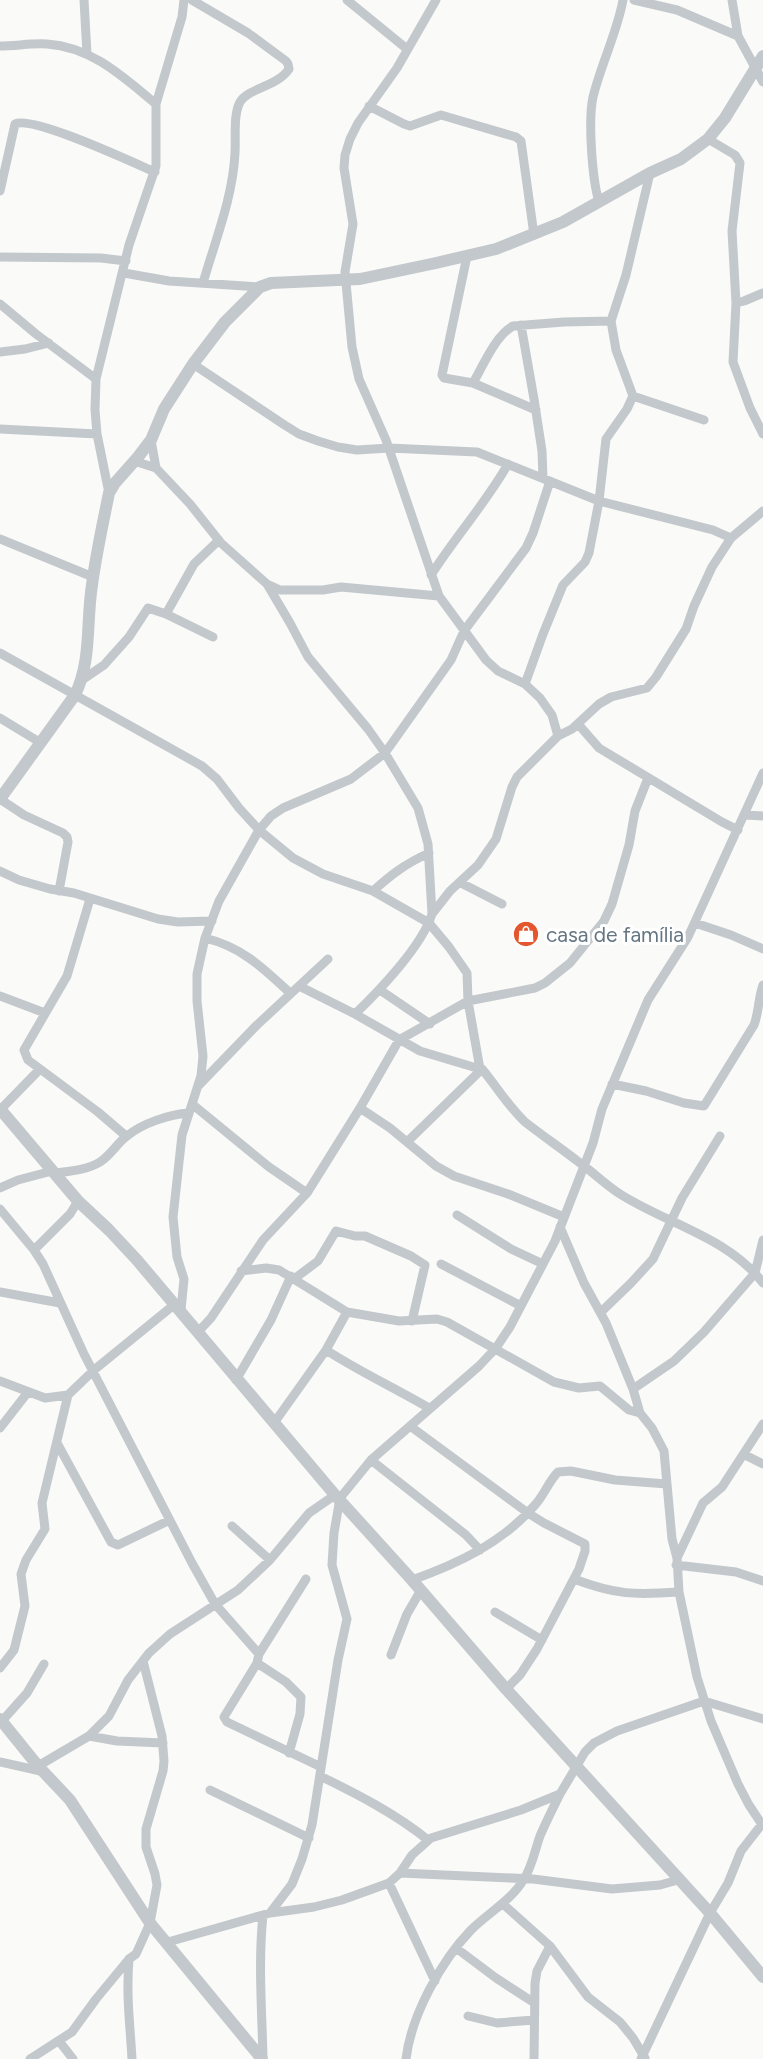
<svg xmlns="http://www.w3.org/2000/svg" width="763" height="2059" font-family="Figtree,sans-serif">
<style>
.lines{fill:none;stroke-linecap:round;stroke-linejoin:round}
.minor{stroke:#c3c8cc;stroke-width:9}
.tertiary{stroke:#c3c8cc;stroke-width:12}
.labels{text-anchor:middle;dominant-baseline:central;stroke-width:6;stroke-linejoin:round;paint-order:stroke}
.poi-label{font-size:21px;fill:#657683;stroke:#fff;text-anchor:start}
</style>
<rect width="100%" height="100%" fill="#fafaf8"/>
<g class="lines">
<!-- minor -->
<path class="minor" d="M84 0 87 54
M192 0 248 33 286 61 288 64 289 69C277 87 248 88 240 102 233 115 236 138 235 153 233 197 215 241 203 283
M347 0 407 49
M436 0 397 68 358 123 350 139 345 155 344 168 353 224 345 272 352 347 359 379 386 440 439 596 486 660 498 671 525 684 540 698 552 715 558 736
M634 0 677 10 738 36
M732 0 738 36 763 82
M0 46C16 46 31 43 47 44 92 47 123 77 156 104
M369 106 404 124 410 126 441 115 516 137 521 141 534 235
M708 139 735 155 740 163 732 231 736 303 733 362 750 408 763 434
M0 191 15 124C32 115 132 162 155 172
M599 202C592 179 588 120 593 97 601 64 617 33 623 0
M467 256 442 375 444 378 473 383 536 410
M0 257 101 258 126 261
M124 273 169 281 260 287
M736 303 744 301 763 293
M0 304 36 334 96 379
M521 325 534 399 542 451 543 478
M0 352 25 349 49 343
M193 364 283 424 299 434 318 441 338 447 357 450 389 448 477 452 599 501 713 530 731 538
M473 383C483 366 495 336 513 326L564 322 611 321
M633 396 704 420
M0 429 97 434
M151 440 156 468
M134 461 156 468 190 504 221 543 267 584 280 590H323L341 587 439 596
M109 493 97 434 95 410 96 379 129 245 156 166V104L182 17 184 0
M0 539 93 577
M431 575C455 537 486 503 508 464
M267 584 290 623 308 657 368 729 385 753 418 808 428 844 432 914C422 946 379 991 355 1014
M166 614 194 564 219 540
M0 653 202 766 217 779 239 808 259 830 293 858 323 874 373 891 429 923 449 947 467 973 468 1001 480 1069H482C497 1087 508 1106 525 1122 543 1136 562 1149 580 1163 594 1173 606 1185 620 1194 667 1224 728 1237 763 1283
M82 680 104 665 129 637 148 608 166 614 213 637
M525 684 543 634 563 585 585 562 589 553 599 501 606 439 627 409 633 396 616 350 611 321 626 275 650 173
M0 718 41 743
M578 724 599 748 722 822 738 830
M0 799 24 815 63 833 67 837 68 842 59 891
M745 815 763 816
M0 871 19 880 50 889 74 893 158 919 178 922 212 921
M461 883 502 904
M373 891C392 874 405 864 429 853
M90 899 67 976 24 1050 28 1060 98 1112 126 1136
M432 914 450 891 478 865 496 839 512 787 517 777 558 736 572 729 599 704 611 697 647 688 656 677 686 629 694 606 712 567 731 538 763 511
M695 923 731 935 763 949
M205 938C242 947 263 968 290 993
M299 986 355 1014 420 1051 480 1069
M380 990 430 1024
M0 996 45 1013
M612 1084 646 1091 684 1103 704 1106 754 1025C759 1012 758 999 763 985
M199 1085 257 1025 328 959
M192 1104 269 1167 307 1193
M360 1108 390 1128 436 1166 454 1176 508 1194 564 1217
M0 1110 40 1069
M407 1142 482 1069
M55 1173C70 1171 87 1170 100 1162 111 1155 117 1143 127 1136 143 1123 168 1115 188 1113
M0 1188 18 1180 52 1171
M0 1209 34 1250 43 1264 84 1354 192 1563 215 1604 259 1654
M457 1215 511 1249 543 1264
M560 1227 584 1283 606 1323 633 1389 640 1413 652 1428 664 1451 672 1539 677 1558 679 1592 697 1677 711 1721 738 1784 749 1805 763 1826
M34 1250 70 1214 78 1201
M441 1264 521 1306
M241 1271 266 1268 279 1270 347 1312 399 1321 437 1319 447 1322 554 1382 579 1388 600 1386 629 1410 640 1413
M294 1279 318 1261 336 1231 355 1236H365L411 1256 425 1265 412 1321
M0 1292 60 1303
M181 1310 184 1279 177 1257 173 1217 182 1135 201 1076 203 1056 197 1001V974L205 938 219 901 259 830 271 816 283 808 351 779 385 753 451 660 464 631 526 548 533 533 550 481
M601 1312 631 1283 653 1259 682 1198 720 1136
M198 1332 211 1318 263 1240 307 1193 360 1108 399 1040 468 1001 535 988 545 983 570 963 604 921 612 904 629 845 635 811 648 778
M326 1350C360 1372 395 1388 429 1408
M236 1380 271 1320 291 1276
M0 1381 45 1398 68 1395 94 1370 175 1304
M633 1389 674 1361 704 1332 755 1273 763 1240
M274 1423 326 1350 347 1312
M410 1426 528 1513 544 1523 585 1544V1551L579 1569 537 1649 520 1675 506 1689
M0 1428 28 1392
M57 1443 111 1542 118 1545 170 1520
M745 1455 763 1464
M371 1460 466 1535 480 1550
M232 1526 270 1560
M677 1558 703 1503 722 1487 763 1424
M676 1565 736 1572 763 1581
M306 1579 259 1654 257 1663 224 1717 227 1722 321 1767
M574 1579C616 1595 635 1595 679 1592
M412 1580C457 1564 502 1543 534 1506 544 1496 548 1482 558 1472L571 1471 615 1480 667 1484
M495 1612 542 1640
M391 1655 407 1614 421 1590
M257 1663 286 1682 301 1697 300 1714 289 1753
M0 1668 14 1650 25 1606 21 1574 26 1560 45 1529 42 1503 68 1395
M2 1721 27 1693 44 1664
M89 1736 117 1741 163 1743
M0 1762 45 1772
M38 1766 89 1736 109 1716 128 1680 149 1653 170 1634 238 1590 270 1560 309 1513 335 1495
M320 1776C357 1794 396 1814 428 1840
M210 1790 309 1838
M400 1873 533 1879 612 1889 660 1885 678 1880
M389 1883 435 1981
M503 1904 550 1946 588 1997 620 2022 633 2038 645 2058
M270 1913 314 1907 342 1900 389 1883 400 1873 412 1855 431 1838 521 1810 560 1794 585 1752 594 1743 617 1731 704 1701 763 1719
M263 1915C258 1963 262 2011 263 2059
M168 1942 270 1913 292 1884 302 1859 312 1825 338 1660 347 1619 332 1565 334 1533 340 1498 371 1460 479 1366 496 1348 510 1327 555 1241 593 1143 602 1109 648 1000 688 937 763 773
M456 1948 496 1978 533 2002
M129 1959C126 1996 130 2023 132 2059
M468 2016 497 2023 534 2020
M59 2041 73 2059
M30 2059 72 2032 96 1999 129 1959 136 1954 150 1923 157 1885 155 1874 146 1847V1829L163 1771 164 1761 162 1736 143 1661
M406 2059C411 2016 441 1961 471 1930 489 1912 511 1901 524 1879 532 1867 535 1850 540 1836 546 1822 553 1808 560 1794
M534 2059 535 1983 537 1971 550 1946
M641 2059 710 1913 728 1883 741 1851 762 1824"/>
<!-- tertiary -->
<path class="tertiary" d="M0 799 75 695C92 660 86 622 92 585 96 554 103 523 109 493L115 483 138 457 151 440 164 409 193 364 225 322 260 287 271 283 360 279 436 263 496 249 563 222 650 173 681 159 708 139 725 118 763 56
M0 1109 78 1201 109 1230 137 1260 335 1495 412 1580 506 1689 710 1913 763 1977
M0 1719 38 1766 70 1800 150 1923 262 2059"/>
</g>
<!-- icons -->
<defs>
<g id="shop-disc" transform="scale(1.35)"><circle r="9.5" fill="#e4572e" stroke="#fff"/><path d="M-5-2.5h2.3a2.7 3.5 0 0 1 5.4 0H5L5.5 6h-11ZM-1.5-2.5h3a1.5 2.3 0 0 0-3 0Z" fill="#fff"/></g>
</defs>
<g fill-rule="evenodd">
<use href="#shop-disc" x="526" y="934"/>
</g>
<g class="labels">
<!-- poi labels -->
<g class="poi-label">
<text x="546" y="934">casa de família</text>
</g>
</g>
</svg>
